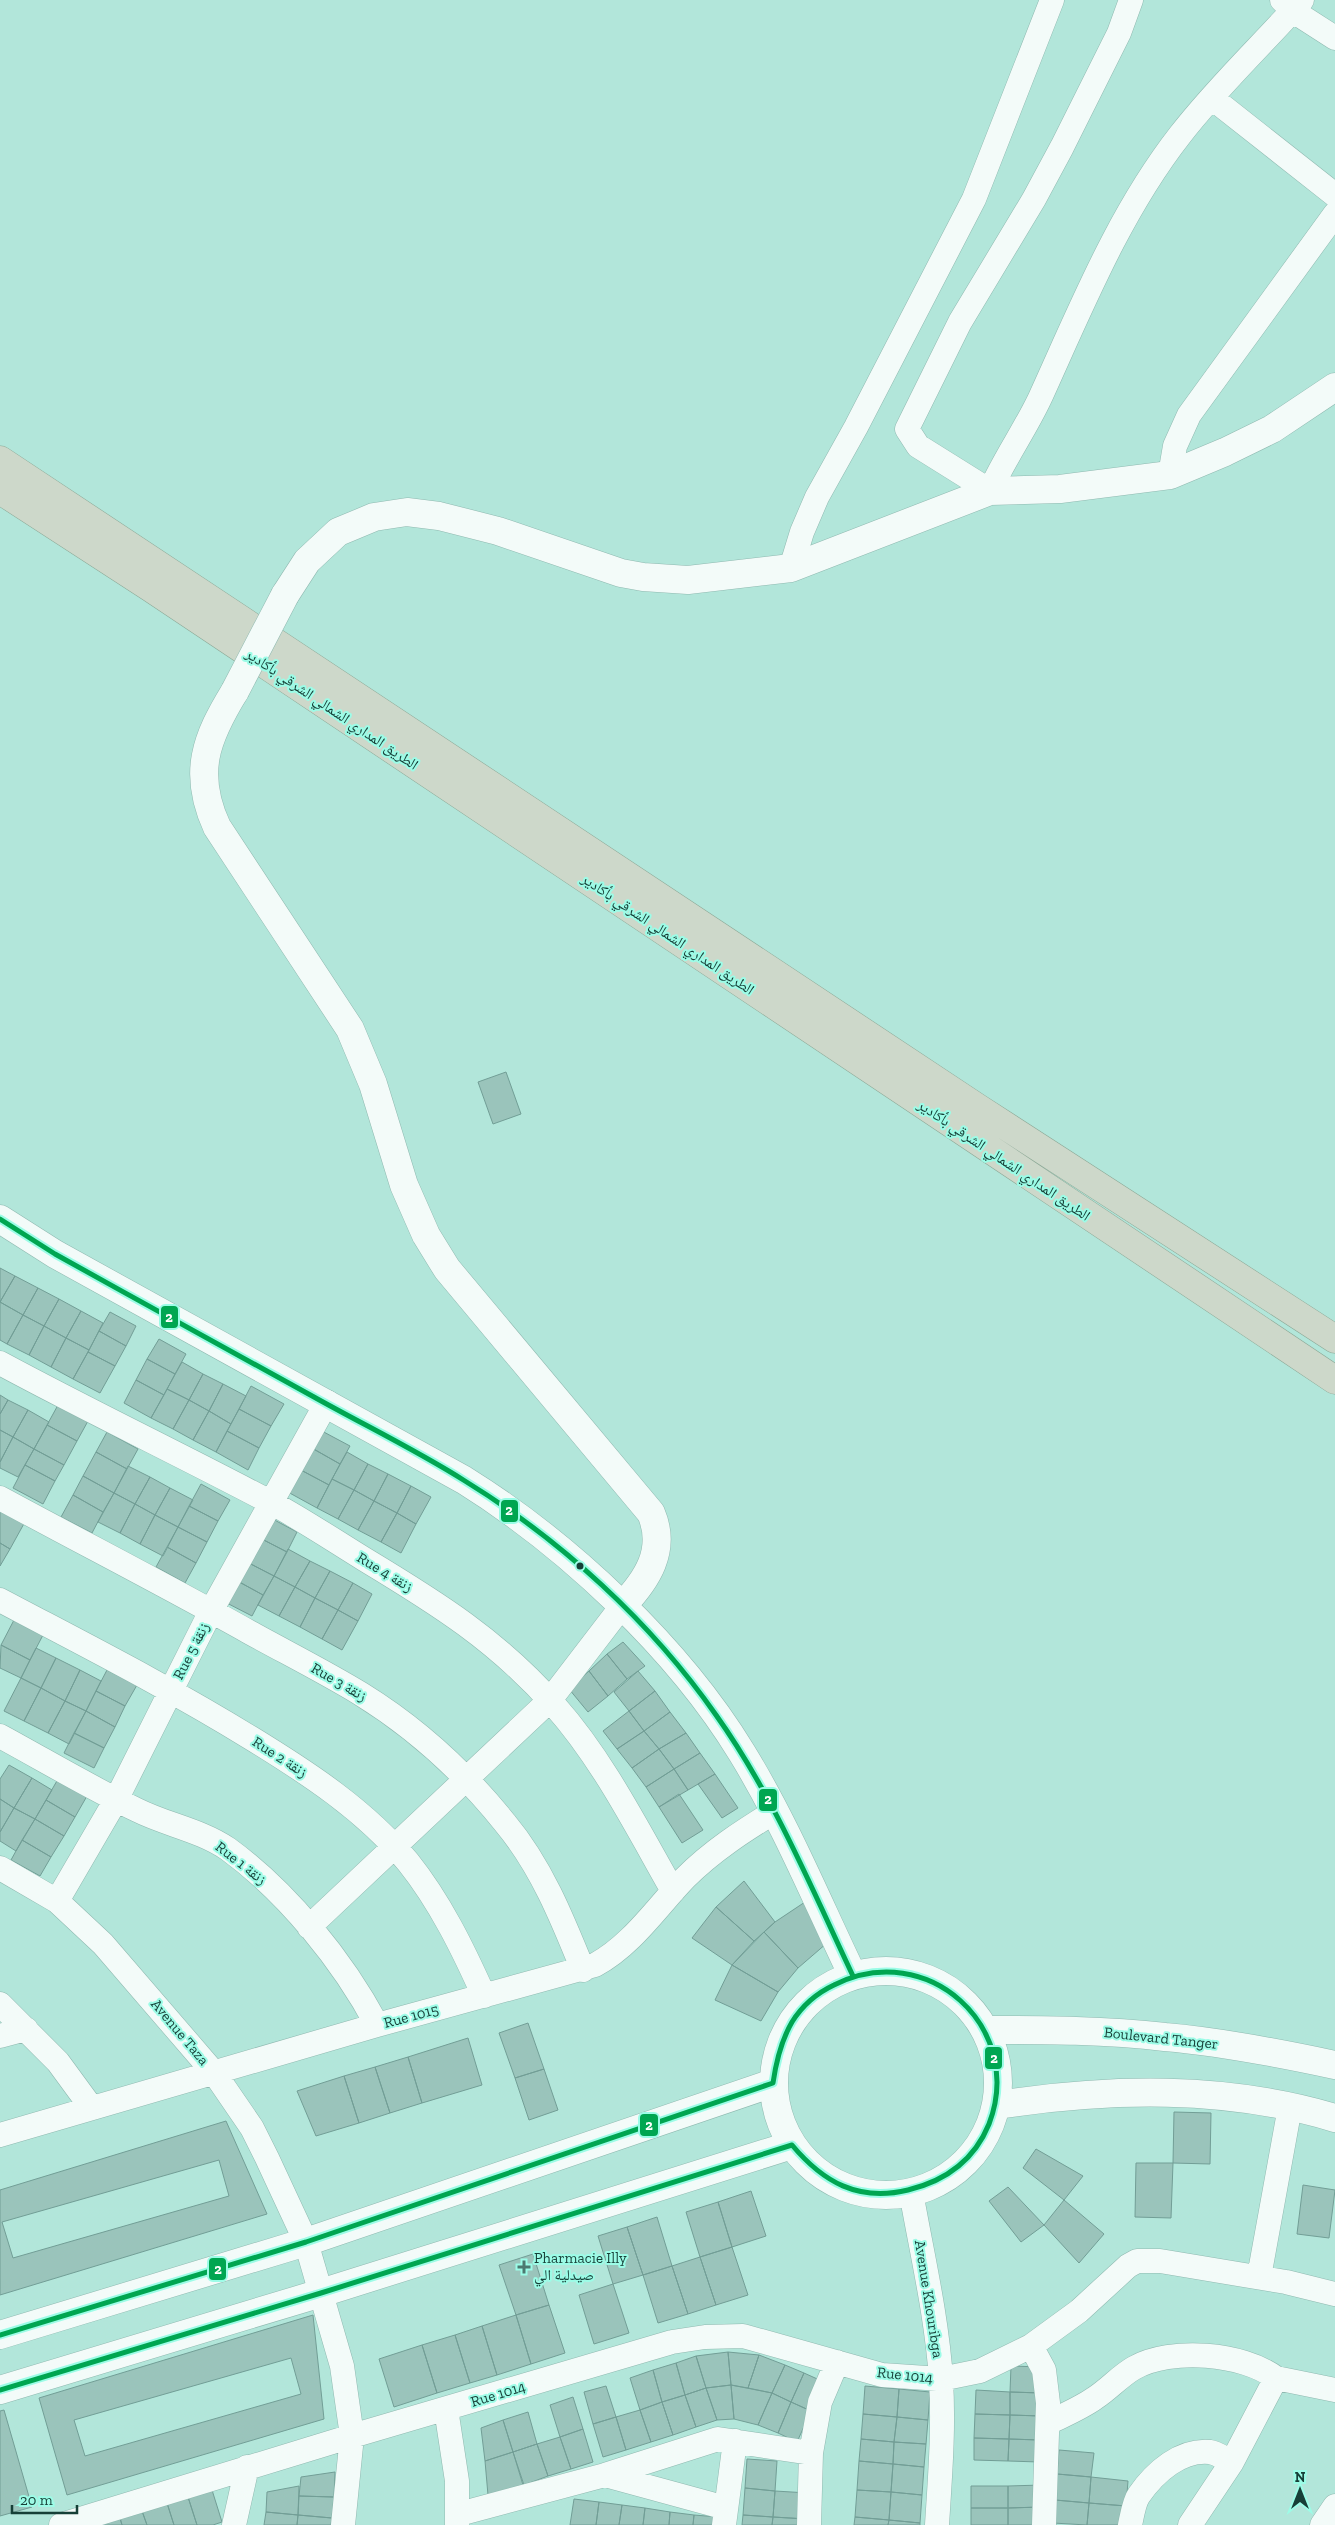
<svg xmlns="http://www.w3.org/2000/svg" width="1335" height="2525" font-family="'Zilla Slab','Noto Naskh Arabic',serif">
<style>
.building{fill:#9ac4bb;stroke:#729e96;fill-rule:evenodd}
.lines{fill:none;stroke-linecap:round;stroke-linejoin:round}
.street-casing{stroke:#8fb9b0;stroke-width:25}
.secondary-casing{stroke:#8fb9b0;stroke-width:29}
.highway-casing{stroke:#8ca896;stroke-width:29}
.street{stroke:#f3fbf9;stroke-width:24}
.secondary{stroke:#f3fbf9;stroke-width:28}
.highway{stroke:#cdd8ca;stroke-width:28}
.secondary-bridge-casing{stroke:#8fb9b0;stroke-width:29;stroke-linecap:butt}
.secondary-bridge{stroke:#f3fbf9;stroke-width:28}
.bus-1-casing{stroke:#9cfce7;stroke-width:9}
.bus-1{stroke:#00a651;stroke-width:5}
.bus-dot{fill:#163f37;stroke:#9cfce7;stroke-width:2}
.poi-dot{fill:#4d7970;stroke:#9cfce7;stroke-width:2}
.labels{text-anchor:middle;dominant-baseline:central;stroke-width:4;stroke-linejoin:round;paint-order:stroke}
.street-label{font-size:15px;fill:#163f37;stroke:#9cfce7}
.poi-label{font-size:15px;fill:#163f37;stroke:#9cfce7;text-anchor:start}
.line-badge{stroke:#9cfce7;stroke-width:2}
.badge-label{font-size:14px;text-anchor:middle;font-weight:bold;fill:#fff}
</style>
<rect width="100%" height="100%" fill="#b2e6da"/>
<!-- building -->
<path class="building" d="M506 1072 521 1114 493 1124 478 1082Z
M0 1268 15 1276 0 1302Z
M15 1276 38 1288 23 1315 0 1302Z
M38 1288 59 1299 44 1326 23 1315Z
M59 1299 81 1311 66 1338 44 1326Z
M0 1302 23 1315 7 1344 0 1340Z
M81 1311 103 1323 89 1350 66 1338Z
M110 1312 136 1326 126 1346 99 1331Z
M23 1315 44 1326 29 1355 7 1344Z
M44 1326 66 1338 51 1367 29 1355Z
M99 1331 126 1346 115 1366 88 1352Z
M66 1338 89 1350 73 1379 51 1367Z
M159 1339 186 1354 175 1374 147 1359Z
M88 1352 115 1366 100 1393 73 1379Z
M147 1359 175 1374 164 1395 136 1380Z
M182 1362 203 1374 189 1400 167 1389Z
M203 1374 223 1384 209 1411 189 1400Z
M136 1380 164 1395 151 1418 124 1403Z
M223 1384 246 1396 231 1424 209 1411Z
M251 1386 284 1404 271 1426 239 1409Z
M167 1389 189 1400 173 1429 151 1418Z
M0 1395 8 1400 0 1414Z
M8 1400 28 1410 13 1437 0 1430V1414Z
M189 1400 209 1411 193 1440 173 1429Z
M58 1405 88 1421 77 1441 47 1425Z
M239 1409 271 1426 259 1448 227 1431Z
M28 1410 49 1422 34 1449 13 1437Z
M209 1411 231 1424 216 1452 193 1440Z
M47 1425 77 1441 64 1465 34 1449Z
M0 1430 13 1437 0 1462Z
M320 1430 350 1446 340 1464 310 1447Z
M227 1431 259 1448 248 1470 216 1452Z
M107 1432 138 1449 127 1469 96 1452Z
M13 1437 34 1449 18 1477 0 1468V1462Z
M310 1447 340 1464 329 1485 299 1469Z
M34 1449 64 1465 55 1481 25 1465Z
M96 1452 127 1469 114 1493 83 1476Z
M347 1452 368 1464 354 1490 332 1479Z
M368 1464 388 1474 374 1501 354 1490Z
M25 1465 55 1481 43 1504 13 1488Z
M128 1466 150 1477 135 1504 114 1493Z
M299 1469 329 1485 317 1508 286 1491Z
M388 1474 411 1486 397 1513 374 1501Z
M83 1476 114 1493 103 1512 73 1495Z
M150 1477 170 1488 155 1515 135 1504Z
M332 1479 354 1490 338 1519 317 1508Z
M201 1484 230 1500 218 1521 189 1506Z
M411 1486 431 1497 416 1524 397 1513Z
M170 1488 193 1500 178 1527 155 1515Z
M354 1490 374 1501 358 1530 338 1519Z
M114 1493 135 1504 120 1533 98 1522Z
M73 1495 103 1512 92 1533 61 1517Z
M374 1501 397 1513 381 1542 358 1530Z
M135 1504 155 1515 140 1544 120 1533Z
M189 1506 218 1521 207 1542 178 1527Z
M3 1507 26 1520 10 1549 0 1543V1512Z
M397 1513 416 1524 401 1553 381 1542Z
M155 1515 178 1527 163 1556 140 1544Z
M267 1516 297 1532 287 1552 256 1536Z
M178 1527 207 1542 196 1563 167 1547Z
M256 1536 287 1552 274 1576 243 1560Z
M0 1543 10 1549 0 1566Z
M167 1547 196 1563 185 1583 156 1567Z
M288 1549 310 1561 295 1587 274 1576Z
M243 1560 274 1576 263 1595 232 1578Z
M310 1561 330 1571 315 1598 295 1587Z
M330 1571 353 1583 338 1610 315 1598Z
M274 1576 295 1587 279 1616 258 1605Z
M232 1578 263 1595 252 1616 221 1600Z
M353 1583 372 1594 358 1621 338 1610Z
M295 1587 315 1598 300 1627 279 1616Z
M315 1598 338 1610 322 1639 300 1627Z
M338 1610 358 1621 342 1650 322 1639Z
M14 1620 43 1635 30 1660 1 1645Z
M623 1642 645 1666 627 1679 607 1654Z
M1 1645 30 1660 21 1678 0 1668Z
M36 1648 56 1658 41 1688 21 1678Z
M607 1654 627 1679 608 1696 589 1671Z
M56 1658 80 1670 65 1701 41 1688Z
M80 1670 101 1681 86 1711 65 1701Z
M107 1670 137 1685 125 1706 96 1691Z
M589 1671 608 1696 588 1712 569 1689Z
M638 1671 655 1691 629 1711 614 1692Z
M21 1678 41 1688 24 1721 4 1711Z
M41 1688 65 1701 48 1733 24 1721Z
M96 1691 125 1706 115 1727 86 1711Z
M655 1691 670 1712 644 1731 629 1711Z
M65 1701 86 1711 69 1744 48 1733Z
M86 1711 115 1727 104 1748 74 1733Z
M629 1711 644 1731 617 1749 603 1731Z
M670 1712 686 1733 659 1749 644 1731Z
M644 1731 659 1749 632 1768 617 1749Z
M74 1733 104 1748 94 1768 64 1753Z
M686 1733 700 1753 674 1769 659 1749Z
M659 1749 674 1769 646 1787 632 1768Z
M700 1753 715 1774 688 1790 674 1769Z
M9 1765 32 1778 14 1808 0 1799V1779Z
M674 1769 688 1790 659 1807 646 1787Z
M715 1774 738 1808 722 1818 698 1784Z
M32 1778 52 1790 35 1819 14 1808Z
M58 1779 87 1796 75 1817 46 1800Z
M679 1794 703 1830 682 1843 659 1807Z
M0 1799 14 1808 0 1832Z
M46 1800 75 1817 64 1836 35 1819Z
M14 1808 35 1819 16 1851 0 1841V1832Z
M35 1819 64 1836 51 1857 22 1840Z
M22 1840 51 1857 40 1876 11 1860Z
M744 1881 775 1922 754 1941 716 1907Z
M808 1900 827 1943 798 1968 764 1932 775 1922Z
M716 1907 754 1941 732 1965 692 1938Z
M764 1932 798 1968 778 1992 732 1965Z
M732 1965 778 1992 761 2021 715 2000Z
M528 2023 544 2069 515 2078 499 2033Z
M468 2038 482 2085 422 2103 408 2057Z
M408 2057 422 2103 390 2113 375 2067Z
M375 2067 390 2113 359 2123 344 2076Z
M544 2069 558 2110 529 2120 515 2078Z
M344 2076 359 2123 316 2136 297 2091Z
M1174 2112 1211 2113 1210 2164 1173 2163Z
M226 2121 267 2214 0 2295V2190ZM219 2160 229 2196 13 2258 2 2222Z
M1036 2149 1083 2176 1064 2200 1023 2168Z
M1136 2163H1173L1171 2218 1135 2217Z
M1303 2185 1335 2190 1329 2238 1297 2234Z
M1008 2187 1044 2225 1021 2242 989 2201Z
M751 2191 766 2236 732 2247 718 2202Z
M1064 2200 1104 2234 1079 2263 1044 2225Z
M718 2202 732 2247 700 2257 686 2212Z
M657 2217 672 2266 643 2275 627 2227Z
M627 2227 643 2275 613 2284 598 2236Z
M732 2247 748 2295 716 2305 700 2257Z
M533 2254 549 2305 516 2315 499 2265Z
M700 2257 716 2305 688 2314 672 2266Z
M672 2266 688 2314 658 2323 643 2275Z
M613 2284 629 2333 594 2344 579 2295Z
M549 2305 565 2353 531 2364 516 2315Z
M313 2315 324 2419 67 2495 39 2398ZM291 2358 301 2394 85 2456 74 2420Z
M516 2315 531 2364 497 2375 482 2326Z
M482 2326 497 2375 470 2383 455 2335Z
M455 2335 470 2383 437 2393 422 2345Z
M422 2345 437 2393 394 2407 379 2359Z
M728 2352 759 2355 748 2388 731 2385Z
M728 2352 731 2385 706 2388 696 2356Z
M759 2355 785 2365 772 2393 748 2388Z
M696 2356 706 2388 685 2395 676 2363Z
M676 2363 685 2395 662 2402 653 2370Z
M785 2365 804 2373 791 2402 772 2393Z
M1011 2366 1042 2367V2393L1010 2392Z
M653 2370 662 2402 640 2410 630 2378Z
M804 2373 824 2382 811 2411 791 2402Z
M731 2385 772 2393 758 2425 734 2419Z
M731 2385 734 2419 717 2420 706 2388Z
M606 2386 616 2417 593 2424 584 2392Z
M865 2386 899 2389 897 2417 863 2414Z
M706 2388 717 2420 696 2427 685 2395Z
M899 2389 930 2392 928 2420 897 2417Z
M976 2390 1010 2392V2415L975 2414Z
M1010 2392 1042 2393 1041 2416 1010 2415Z
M772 2393 791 2402 778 2433 758 2425Z
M685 2395 696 2427 673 2435 662 2402Z
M573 2397 583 2429 560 2437 550 2405Z
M662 2402 673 2435 651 2442 640 2410Z
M791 2402 811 2411 797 2442 778 2433Z
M4 2410 32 2507 0 2516V2411Z
M640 2410 651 2442 626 2450 616 2417Z
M528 2412 537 2444 513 2452 503 2420Z
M863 2414 897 2417 894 2442 861 2439Z
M975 2414 1010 2415 1009 2439 974 2438Z
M1010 2415 1041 2416 1040 2440 1009 2439Z
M616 2417 626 2450 603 2457 593 2424Z
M897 2417 928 2420 926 2444 894 2442Z
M503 2420 513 2452 485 2461 481 2428Z
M583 2429 593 2462 571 2469 560 2437Z
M560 2437 571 2469 548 2476 537 2444Z
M974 2438 1009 2439 1008 2461 974 2460Z
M861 2439 894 2442 893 2464 859 2461Z
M1009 2439 1040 2440 1039 2462 1008 2461Z
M894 2442 926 2444 924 2467 893 2464Z
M537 2444 548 2476 524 2485 513 2452Z
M1059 2450 1094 2453 1091 2477 1057 2474Z
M513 2452 523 2485 488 2495 485 2461Z
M747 2459 777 2461 775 2491 745 2488Z
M859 2461 893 2464 891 2492 857 2490Z
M893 2464 924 2467 922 2495 891 2492Z
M335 2472 334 2497 299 2496 301 2477Z
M1057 2474 1091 2477 1089 2503 1055 2500Z
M1091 2477 1128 2481 1126 2506 1089 2503Z
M1042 2485V2507L1008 2508V2486Z
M299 2486 298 2515 266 2512 267 2492Z
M971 2486H1008V2508H971Z
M745 2488 775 2491 773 2517 743 2515Z
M212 2490 222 2522 213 2525H197L188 2497Z
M857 2490 891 2492 889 2520 855 2517Z
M775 2491 808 2493 806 2519 773 2517Z
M891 2492 922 2495 920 2523 889 2520Z
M299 2496 334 2497 332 2518 298 2515Z
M188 2497 197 2525H174L167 2503Z
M574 2499 599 2502 596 2525H570Z
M1055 2500 1089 2503 1087 2525 1053 2523Z
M599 2502 622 2505 619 2525H596Z
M167 2503 174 2525H147L142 2511Z
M1089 2503 1126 2506 1124 2525H1087Z
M622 2505 645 2508 643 2525H619Z
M1042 2507V2525H1008V2508Z
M645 2508 670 2512 669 2525H643Z
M971 2508H1008V2525H971Z
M142 2511 147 2525H122L120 2518Z
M266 2512 298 2515 297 2525H264Z
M670 2512 694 2515 693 2525H669Z
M298 2515 332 2518 331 2525H297Z
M694 2515 718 2517 717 2525H693Z
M743 2515 773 2517 772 2525H742Z
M773 2517 806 2519V2525H772Z
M855 2517 889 2520 888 2525H854Z
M120 2518 122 2525H100Z
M889 2520 920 2523V2525H888Z"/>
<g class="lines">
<!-- street casing -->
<g class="street-casing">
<path id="street" d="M1131 0 1119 33 1062 147 1034 199 960 322 907 429 918 446 990 491C1004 459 1025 430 1040 398 1081 308 1119 213 1180 135 1217 87 1262 45 1302 0
M1282 0 1293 11 1335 38
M1212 98 1335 195
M1170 475 1175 446 1189 415 1335 214
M791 568 802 532 817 497 856 427 974 199 1052 0
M0 1363C89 1411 181 1455 270 1502 302 1519 333 1540 364 1559 437 1603 498 1641 555 1706 603 1760 637 1828 673 1891
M0 1498C83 1543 167 1586 249 1632 287 1653 325 1672 361 1694 416 1728 465 1773 505 1823 541 1866 562 1918 583 1970
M0 1600C85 1645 170 1688 251 1738 308 1773 365 1810 408 1862 440 1902 463 1949 484 1996
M0 1736C46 1761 91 1788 137 1810 167 1825 200 1830 228 1849 287 1892 343 1961 377 2025
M0 1868 57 1901 103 1944 215 2074 252 2128 267 2158 306 2242 342 2366 352 2436 343 2525
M57 1901 117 1798 211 1611 327 1402
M309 1927 550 1700 622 1606
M0 2004 58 2062 91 2107
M0 2036 26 2029
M0 2135 377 2025 595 1965C632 1945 657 1907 685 1878 712 1851 743 1831 774 1812
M911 2192C922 2254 937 2317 941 2380 944 2429 940 2477 937 2525
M1259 2277 1290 2107
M1031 2346 1044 2370 1048 2403 1044 2525
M1276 2378 1335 2390
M446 2409 457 2481V2525
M1048 2423C1064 2415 1081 2408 1095 2398 1109 2389 1120 2376 1134 2368 1171 2347 1243 2353 1276 2378L1232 2462 1190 2525
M605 2475 726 2508
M459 2514 605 2475 718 2439 811 2453
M61 2525 352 2436 672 2342 705 2337 743 2336 882 2375 941 2379 980 2371 1031 2346 1079 2311 1128 2266 1137 2261H1160L1286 2282 1335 2294
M234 2525 247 2467
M724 2525 735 2441
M809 2525 811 2453 820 2402 837 2362
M1130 2525C1132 2516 1134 2502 1139 2495 1155 2472 1181 2449 1210 2452 1217 2453 1225 2459 1232 2462
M1322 2525 1335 2506"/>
</g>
<!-- secondary casing -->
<g class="secondary-casing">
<path id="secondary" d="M285 595 307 561 338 532 374 517 407 512 439 516 498 531 621 573 643 577 688 580 791 568 990 491 1060 489 1170 475 1225 452 1272 429 1335 387
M235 691C206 738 192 773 217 827L350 1029 373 1084 404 1185 426 1235 447 1269 651 1513C667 1550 647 1580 622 1606
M0 1219 55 1254 464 1480C568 1545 678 1648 742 1753 785 1823 817 1901 853 1976
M774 2083a112 112 0 1 1 224 0a112 112 0 1 1-224 0Z
M986 2030C1046 2030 1106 2030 1165 2037 1223 2042 1279 2053 1335 2065
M997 2105C1110 2088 1225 2085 1335 2118
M0 2335 306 2242 773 2083
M0 2390 321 2293 792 2145"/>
</g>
<!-- highway casing -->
<g class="highway-casing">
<path id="highway" d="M0 460 978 1108 1335 1339
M0 490 151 588 1335 1380"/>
</g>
<!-- street -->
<use href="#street" class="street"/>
<!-- secondary -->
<use href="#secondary" class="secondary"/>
<!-- highway -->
<use href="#highway" class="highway"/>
<!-- secondary-bridge casing -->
<g class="secondary-bridge-casing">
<path id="secondary-bridge" d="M235 691 285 595"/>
</g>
<!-- secondary-bridge -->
<use href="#secondary-bridge" class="secondary-bridge"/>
<!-- bus-1 casing -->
<g class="bus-1-casing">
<path id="bus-1" d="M0 1219 55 1254C141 1302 227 1349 314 1397 364 1425 416 1450 465 1481 561 1540 651 1622 716 1715 773 1795 811 1887 853 1976
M0 2335 306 2242 773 2083C776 2062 781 2041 792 2022 802 2006 817 1993 834 1985 927 1938 1026 2027 989 2124 974 2161 945 2181 908 2190 858 2202 823 2182 792 2145L321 2293 0 2390"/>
</g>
<!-- bus-1 -->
<use href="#bus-1" class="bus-1"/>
</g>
<!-- markers -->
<circle class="bus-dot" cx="580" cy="1566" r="4.5"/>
<path class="poi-dot" d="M521.5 2259.5h5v5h5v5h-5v5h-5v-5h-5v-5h5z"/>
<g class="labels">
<!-- street labels -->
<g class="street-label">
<text transform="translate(332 709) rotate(34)">الطريق المداري الشمالي الشرقي بأكادير</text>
<text transform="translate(668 934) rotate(34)">الطريق المداري الشمالي الشرقي بأكادير</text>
<text transform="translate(1004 1160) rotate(34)">الطريق المداري الشمالي الشرقي بأكادير</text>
<text transform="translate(385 1572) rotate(31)">Rue 4 زنقة</text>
<text transform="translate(191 1651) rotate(-63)">Rue 5 زنقة</text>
<text transform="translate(339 1682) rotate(30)">Rue 3 زنقة</text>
<text transform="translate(280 1757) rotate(33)">Rue 2 زنقة</text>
<text transform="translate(241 1863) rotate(38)">Rue 1 زنقة</text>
<text transform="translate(411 2016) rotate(-15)">Rue 1015</text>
<text transform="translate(180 2032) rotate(50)">Avenue Taza</text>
<text transform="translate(1161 2038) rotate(6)">Boulevard Tanger</text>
<text transform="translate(929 2299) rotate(81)">Avenue Khouribga</text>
<text transform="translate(905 2375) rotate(6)">Rue 1014</text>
<text transform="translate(498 2394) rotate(-17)">Rue 1014</text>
</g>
<!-- poi labels -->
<g class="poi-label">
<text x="534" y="2258">Pharmacie Illy<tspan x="534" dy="17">صيدلية الي</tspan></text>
</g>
</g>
<g class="line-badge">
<rect x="160" y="1305" width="19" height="24" rx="5" fill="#00a651"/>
<rect x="500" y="1499" width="19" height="24" rx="5" fill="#00a651"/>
<rect x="758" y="1788" width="20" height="24" rx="5" fill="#00a651"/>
<rect x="984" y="2046" width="19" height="24" rx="5" fill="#00a651"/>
<rect x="639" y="2113" width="20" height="24" rx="5" fill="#00a651"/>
<rect x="208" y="2257" width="19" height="24" rx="5" fill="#00a651"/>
</g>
<g class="badge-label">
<text x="169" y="1322">2</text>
<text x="509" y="1515">2</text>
<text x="768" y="1804">2</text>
<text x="994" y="2063">2</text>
<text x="649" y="2130">2</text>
<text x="218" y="2274">2</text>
</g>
<!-- north arrow -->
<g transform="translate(1300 2490)" stroke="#9cfce7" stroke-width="4" paint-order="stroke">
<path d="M0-4L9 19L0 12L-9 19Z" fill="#163f37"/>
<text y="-8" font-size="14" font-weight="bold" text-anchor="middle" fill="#163f37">N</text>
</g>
<!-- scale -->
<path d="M12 2505v8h65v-8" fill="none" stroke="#163f37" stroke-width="2.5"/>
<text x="20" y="2505" font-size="15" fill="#163f37" stroke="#9cfce7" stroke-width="4" paint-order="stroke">20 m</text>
</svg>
